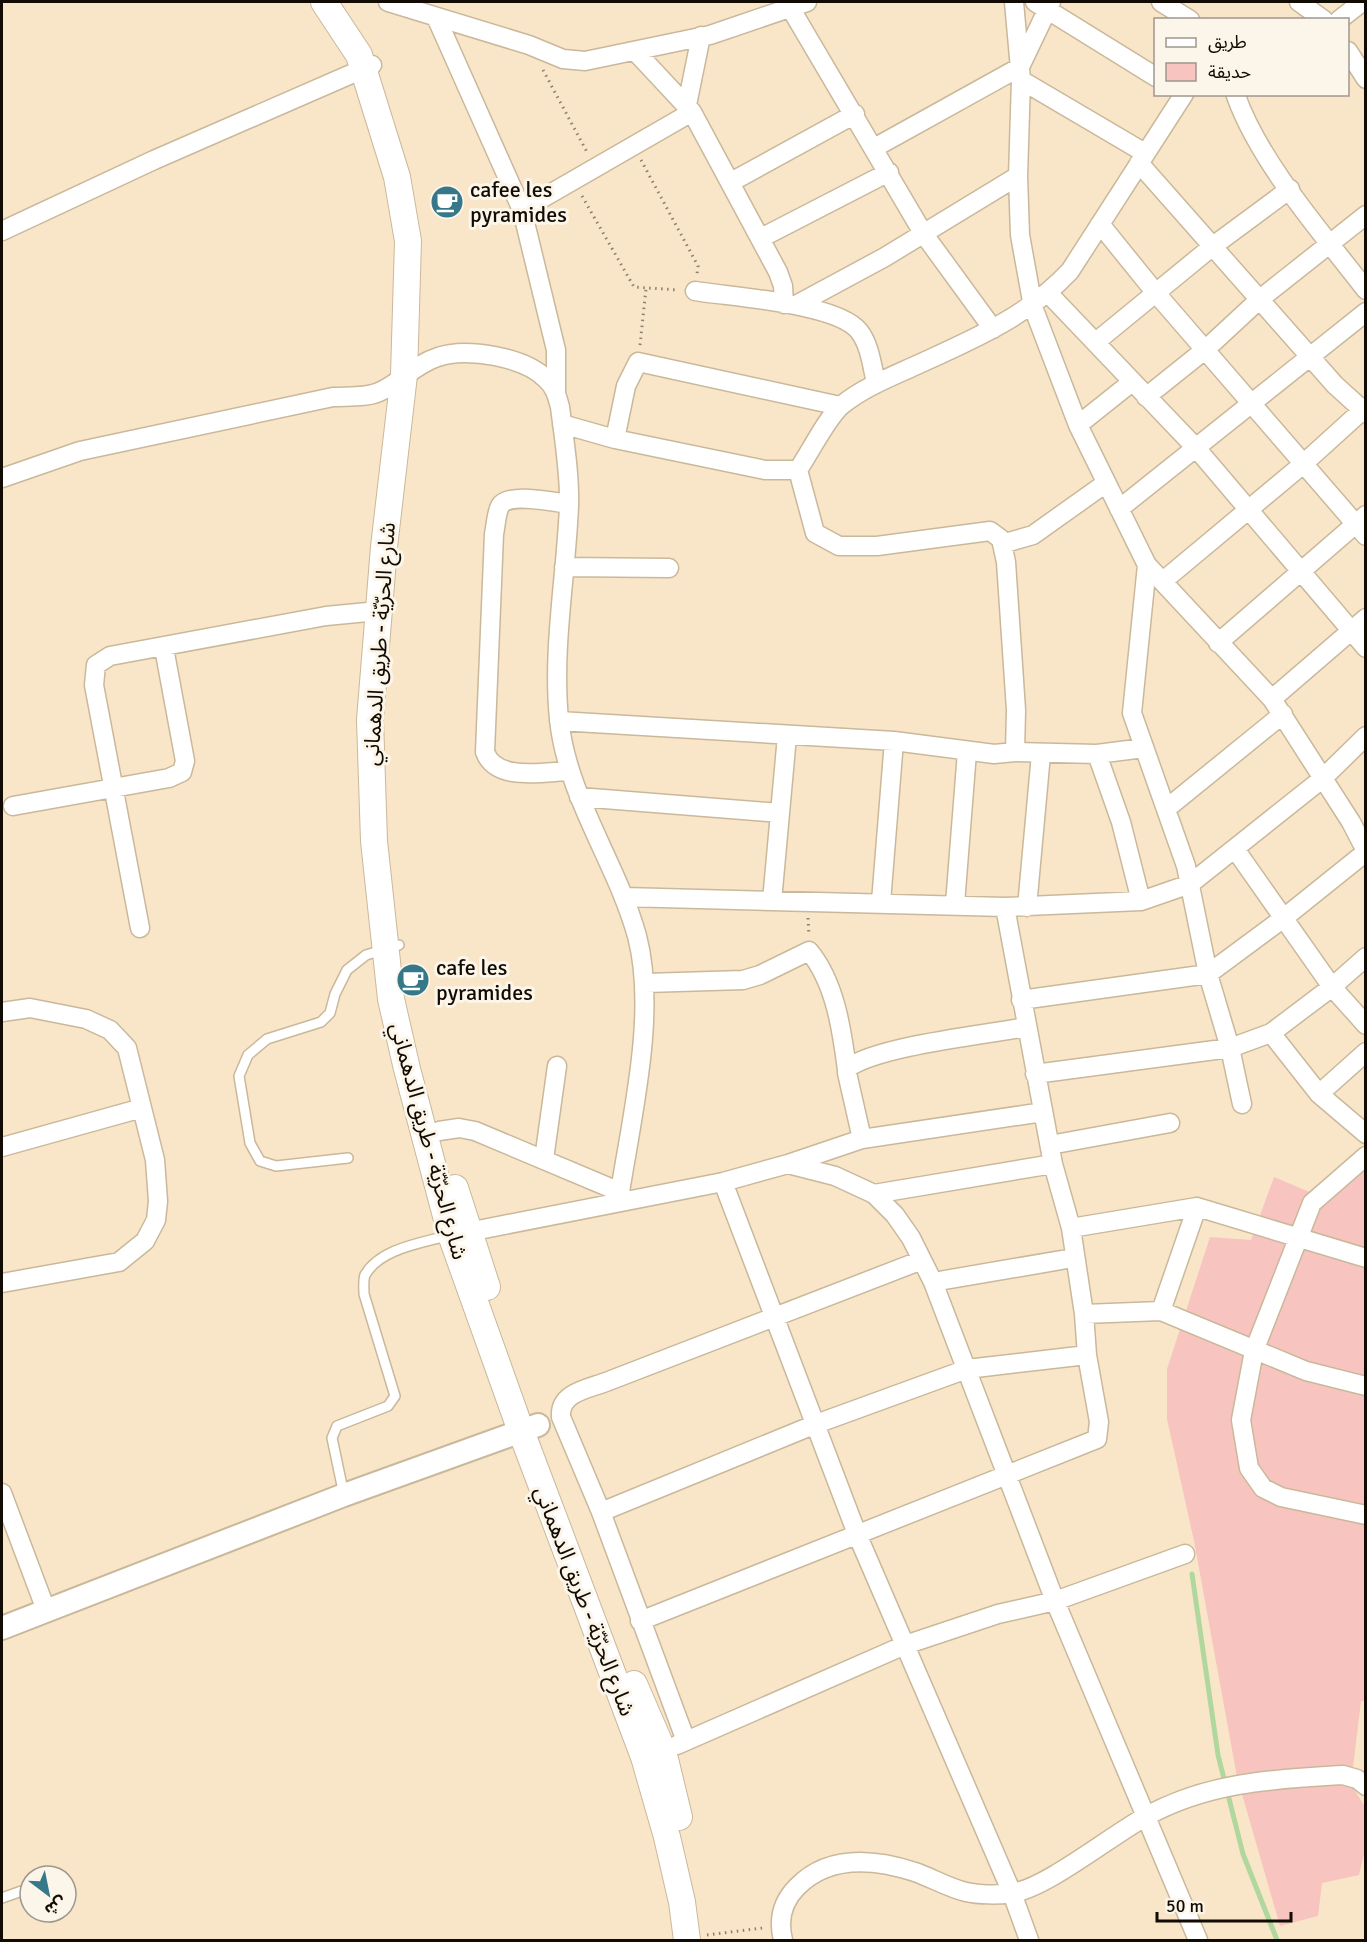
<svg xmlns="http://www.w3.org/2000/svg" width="1367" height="1942" font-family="Signika,'Noto Sans Arabic',sans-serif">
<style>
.green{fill:#f8c4bf}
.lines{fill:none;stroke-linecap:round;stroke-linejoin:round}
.stream{stroke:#b0d79d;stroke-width:5}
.service-casing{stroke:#cab89b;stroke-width:12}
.minor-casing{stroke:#cab89b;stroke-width:21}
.tertiary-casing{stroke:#cab89b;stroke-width:26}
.secondary-casing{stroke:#cab89b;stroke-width:28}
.path{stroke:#8d806c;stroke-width:3;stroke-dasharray:1.5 4.5;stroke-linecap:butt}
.service{stroke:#fff;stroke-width:9}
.minor{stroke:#fff;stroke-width:18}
.tertiary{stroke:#fff;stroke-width:22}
.secondary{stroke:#fff;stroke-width:26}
.labels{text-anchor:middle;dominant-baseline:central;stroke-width:6;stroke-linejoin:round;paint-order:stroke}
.poi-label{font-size:22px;fill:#110b03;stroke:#fcf5e9;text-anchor:start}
.street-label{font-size:22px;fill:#110b03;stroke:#fcf5e9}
</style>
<rect width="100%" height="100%" fill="#f9e6c8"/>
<!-- green -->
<path class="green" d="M1366 1162V1701H1361L1351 1784 1365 1807V1850L1359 1875 1322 1883 1318 1916 1280 1926 1237 1777 1194 1541 1167 1419V1369L1210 1237 1251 1240 1274 1177 1312 1193Z"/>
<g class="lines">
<!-- stream -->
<path class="stream" d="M1192 1574 1218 1755 1243 1854 1277 1940"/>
<!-- service casing -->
<g class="service-casing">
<path id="service" d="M348 1158 276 1166 260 1161 250 1143 239 1076 248 1055 267 1039 321 1022 330 1013 335 994 347 970 366 955 399 945
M344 1495 332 1438 337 1426 388 1406 395 1396 364 1294C364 1287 363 1280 365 1275 380 1248 423 1243 450 1235
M2 1898 30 1888"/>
</g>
<!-- minor casing -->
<g class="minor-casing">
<path id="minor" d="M388 2 529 45 563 59 585 61 710 35 807 2
M1014 2 1021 80 1018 176 1020 235 1033 307 1078 425 1147 565 1272 699 1351 822 1366 851
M1035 2 1156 77
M1161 2 1190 20
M1299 2 1324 20
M791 9 923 233 993 329
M436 17 522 210
M1339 20 1362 2
M635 51 692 112 778 272 783 286 784 304
M1348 51 1366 79
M1021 80 1145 153
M1238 94 1236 96C1260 163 1322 233 1366 290
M687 105 701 36
M874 148 1020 67 1051 2
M1139 163 1335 385 1366 413
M731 182 855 114
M1100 224 1155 292 1366 536
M2 231 154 160 372 65
M761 238 889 172
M695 291C731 297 837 303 859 331 870 345 872 366 876 383
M1049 294 1197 449 1366 648
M796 305 885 257 1018 176
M1097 341 1213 246 1290 189
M556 391V350L522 210 692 112
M1146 397 1206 349 1260 299 1366 215
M562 424 615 439 765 470H798
M1078 425 1132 382
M615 439 626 386 638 362 840 406
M2 478 80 451 333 397C348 396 366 398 379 392 400 383 415 364 438 357 466 347 525 357 546 379 555 387 557 396 560 407 564 439 570 474 569 506 566 577 552 649 559 719 567 797 616 861 637 936 657 1012 632 1115 620 1192L625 1201
M569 504C554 502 508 492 500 506 496 514 496 525 494 534L485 752C496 782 543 772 569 771
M1119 509 1366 312
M1002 544 1033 535 1106 483
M1147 565 1132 713 1186 866 1208 974 1230 1048 1242 1104
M564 567 669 568
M1163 581 1302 465 1366 407
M1218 643 1366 515
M1272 699 1366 618
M559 721 894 741 994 754 1015 752 1097 754 1144 748
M1015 752 1016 710 1006 562 1001 539 990 531 877 546H839L815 533 798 470C809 454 828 416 842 405 864 387 893 376 919 364 974 339 1028 316 1070 271L1184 94
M1097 754 1121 822 1141 901
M579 797 780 813 772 901
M13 806 169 778 182 772 185 761 164 648
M1166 809 1283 714
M780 813 787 736
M1235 849 1332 987 1366 1025
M624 897 1005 907 1141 901 1190 884 1322 779 1366 736
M881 902 894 741
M955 904 967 752
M1027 907 1041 754
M140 928 94 685 96 665 110 656 326 616 378 611
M646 983 743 980 760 975 809 951C835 982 842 1030 847 1070
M1021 1000 1208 974 1285 917 1366 852
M2 1012 30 1008 86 1019 110 1030 127 1048 155 1160 158 1201 156 1220 145 1241 119 1262 2 1283
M1271 1033 1319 1094 1366 1134
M1035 1074 1230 1048 1271 1033 1332 987 1366 957
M1319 1094 1366 1052
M439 1131 459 1128 475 1131 620 1192
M862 1139 1043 1112
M1050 1145 1170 1123
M2 1147 142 1108
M1366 1156 1312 1203 1254 1351 1241 1420 1249 1468 1263 1488 1281 1497 1366 1515
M544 1159 557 1066
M788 1164 862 1139 847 1073 848 1068C878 1046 984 1035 1026 1027
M723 1182 857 1534 1012 1893 1029 1940
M874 1194 1053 1164
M1071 1228 1197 1207 1366 1258
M458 1234 723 1182 788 1164 835 1176 874 1194 895 1215 911 1238 933 1282 1055 1601 1198 1940
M933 1282 1073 1258
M1161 1311 1306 1371 1366 1386
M1084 1314 1161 1311 1197 1207
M2 1493 46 1610
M601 1512 816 1424 967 1369 1087 1355
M640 1621 1097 1439 1099 1422 1087 1355 1084 1314 1071 1228 1053 1164 1005 907
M686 1741 601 1512 561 1417C559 1393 587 1389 606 1382L922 1260
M677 1745 905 1645 998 1614 1055 1601 1185 1554
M783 1940C778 1920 782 1902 797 1887 829 1854 875 1859 915 1872 932 1878 949 1888 966 1892 979 1895 999 1895 1012 1893 1045 1889 1112 1835 1145 1817 1207 1782 1274 1779 1343 1775L1357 1779 1366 1786"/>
</g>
<!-- tertiary casing -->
<g class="tertiary-casing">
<path id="tertiary" d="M2 1628 344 1495 538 1425"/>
</g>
<!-- secondary casing -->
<g class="secondary-casing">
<path id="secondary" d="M324 2 359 55 397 177 408 241 404 375 384 547 370 720 374 841 391 999 407 1069 451 1235 521 1431 644 1757 667 1837 682 1902 687 1940
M455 1188 487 1287
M634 1684 663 1751 679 1817"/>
</g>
<!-- path -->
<path class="path" d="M543 70 588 154
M641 160 698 266 697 274
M582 196 634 287 678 290
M640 345 646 289
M808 918 809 936
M707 1935 763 1928"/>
<!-- service -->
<use href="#service" class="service"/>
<!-- minor -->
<use href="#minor" class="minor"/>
<!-- tertiary -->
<use href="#tertiary" class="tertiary"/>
<!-- secondary -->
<use href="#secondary" class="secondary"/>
</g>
<!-- icons -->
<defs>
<g id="cafe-disc" transform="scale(1.725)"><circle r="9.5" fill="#36778a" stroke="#fcf5e9"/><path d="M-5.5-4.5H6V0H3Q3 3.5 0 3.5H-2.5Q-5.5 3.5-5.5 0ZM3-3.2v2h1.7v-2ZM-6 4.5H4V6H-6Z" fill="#fff"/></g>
</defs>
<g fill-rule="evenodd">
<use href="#cafe-disc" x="447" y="202"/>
<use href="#cafe-disc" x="413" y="980"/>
</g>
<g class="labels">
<!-- poi labels -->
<g class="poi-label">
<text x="470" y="189">cafee les<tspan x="470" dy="25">pyramides</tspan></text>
<text x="436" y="967">cafe les<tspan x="436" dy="25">pyramides</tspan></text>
</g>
<!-- street labels -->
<g class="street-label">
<text transform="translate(379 644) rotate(-86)">شارع الحرّيّة - طريق الدهماني</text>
<text transform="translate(429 1141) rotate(75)">شارع الحرّيّة - طريق الدهماني</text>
<text transform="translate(585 1601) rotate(69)">شارع الحرّيّة - طريق الدهماني</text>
</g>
</g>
<!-- border -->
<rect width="1367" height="1942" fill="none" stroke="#110b03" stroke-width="6"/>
<!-- legend -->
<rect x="1154" y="18" width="195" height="78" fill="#fcf5e9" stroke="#9e978d" stroke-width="1.5"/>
<rect x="1166" y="38" width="30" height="9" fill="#ffffff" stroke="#9e978d" stroke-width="1.5"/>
<text x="1208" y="48" font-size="18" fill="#110b03">طريق</text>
<rect x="1166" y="63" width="30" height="18" fill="#f8c4bf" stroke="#9e978d" stroke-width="1.5"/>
<text x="1208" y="78" font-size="18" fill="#110b03">حديقة</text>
<!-- north arrow -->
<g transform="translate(48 1894) rotate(148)"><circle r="28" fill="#fcf5e9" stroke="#9e978d" stroke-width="1.5"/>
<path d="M0-4.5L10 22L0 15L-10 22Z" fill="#36778a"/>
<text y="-9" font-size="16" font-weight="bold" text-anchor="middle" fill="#110b03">ش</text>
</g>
<!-- scale -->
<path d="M1157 1912v9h134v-9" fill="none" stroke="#110b03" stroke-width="3"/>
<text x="1166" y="1912" font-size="18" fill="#110b03" stroke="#fcf5e9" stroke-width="4.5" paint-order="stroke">50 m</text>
</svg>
